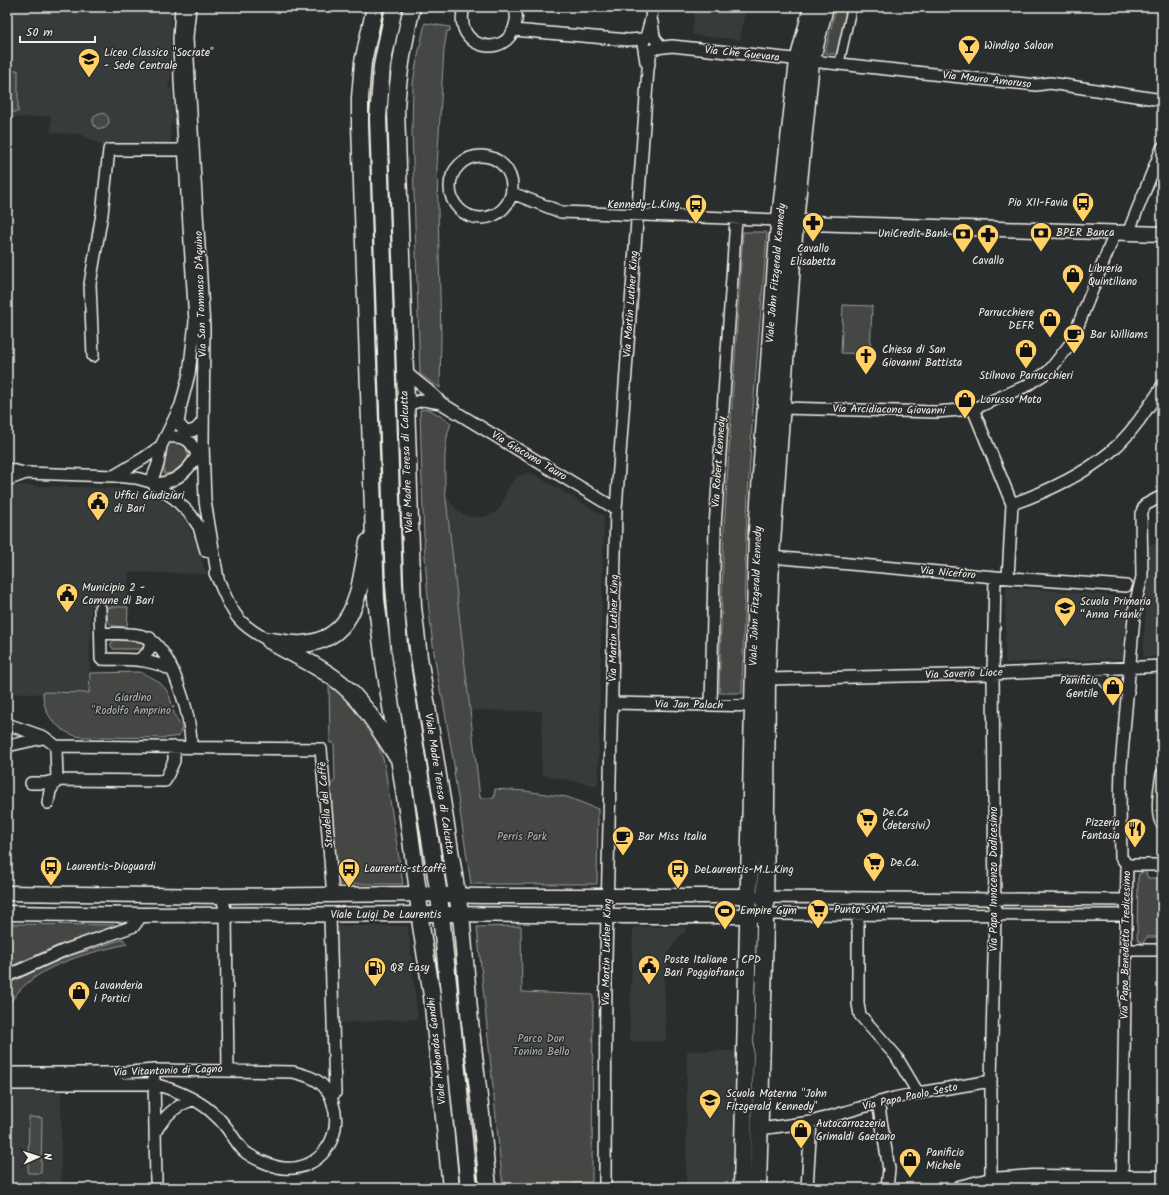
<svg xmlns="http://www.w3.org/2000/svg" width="1169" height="1195" font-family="Kalam,sans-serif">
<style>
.built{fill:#373a3a}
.green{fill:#444645;stroke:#9c9c96}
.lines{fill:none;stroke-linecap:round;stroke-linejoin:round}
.pedestrian-casing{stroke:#f4f1e8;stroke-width:11}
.minor-casing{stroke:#f4f1e8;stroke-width:14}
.tertiary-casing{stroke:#f4f1e8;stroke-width:17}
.secondary-casing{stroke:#f4f1e8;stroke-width:19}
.pedestrian{stroke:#2a2d2e;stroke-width:8}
.minor{stroke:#2a2d2e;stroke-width:11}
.tertiary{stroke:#2a2d2e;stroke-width:14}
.secondary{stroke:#2a2d2e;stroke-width:16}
.labels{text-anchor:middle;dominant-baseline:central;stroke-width:3;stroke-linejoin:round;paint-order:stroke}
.poi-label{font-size:11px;fill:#f4f1e8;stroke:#2a2d2e;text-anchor:start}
.street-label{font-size:11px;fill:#f4f1e8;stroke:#2a2d2e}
.park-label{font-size:11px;fill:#b6b5af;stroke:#2a2d2e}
</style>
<rect width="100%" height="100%" fill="#2a2d2e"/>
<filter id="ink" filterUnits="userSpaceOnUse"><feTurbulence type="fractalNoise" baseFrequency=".025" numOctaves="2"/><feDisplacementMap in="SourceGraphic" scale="8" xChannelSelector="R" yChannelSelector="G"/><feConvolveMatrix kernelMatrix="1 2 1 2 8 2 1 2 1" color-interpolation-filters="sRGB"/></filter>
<g filter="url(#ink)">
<!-- built -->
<path class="built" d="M7 7H172L171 26V76L168 88 172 89 174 124H170L171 146 105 147 80 134 51 133V116L7 118Z
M695 7H746L740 40 692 35Z
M532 473 604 516 598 786 542 775V711L470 710 445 493 449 501 459 512 470 517H484L496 512 501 506 508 488 517 477 523 474Z
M11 485 127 489 136 491 158 498 175 509 188 525 193 536 207 574 129 572 128 607H91L89 693 43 692V694L8 693 7 700V487Z
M1162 544V656L1143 657 1148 566 1147 545Z
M1006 587 1127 597 1123 659 1005 663Z
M336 926H408L418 1019 335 1023Z
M633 927H685V933L681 934 668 953V968L664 969 666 1041H629Z
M687 1051H735L732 1188H686Z
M10 1091H61V1188H11Z"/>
<!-- green -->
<path class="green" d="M836 7H850L840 55 825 53Z
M425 23 450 27V31H447L444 49 437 167 441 336 440 388 420 374 412 132 413 83 416 65Z
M18 70V112H7V71Z
M93 121a8 8 0 1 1 16 0a8 8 0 1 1-16 0Z
M743 232H766L767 234 753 409 746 530 742 693H719L724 528Z
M843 305 872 306 870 354 841 353Z
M429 409 451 423C443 444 445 467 445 490L480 798H494L495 789 525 791 567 797 598 809 597 884H471L454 772 455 771 442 695H441C423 602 423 505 420 410Z
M173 441 180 442 186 448 189 459 172 473 164 474V461L168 444Z
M107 607H128L127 627C109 626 107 626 107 607Z
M115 640 141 642 144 645V646L141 649H113L111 645V643Z
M139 672C153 676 168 686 171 701 174 712 174 718 182 727L179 736 166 738C145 738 125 737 104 737 95 737 84 738 76 736 56 730 42 712 43 692L89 693 90 673Z
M329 683C338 691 347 698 355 707 369 722 378 743 384 762L403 884H336L327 790 335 780 334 743H330Z
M1145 871 1148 878H1162V937H1147L1143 943 1140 942 1137 939 1138 878 1139 874Z
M7 924 117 925 59 945 7 968Z
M521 926 522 992 593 995 592 1182 574 1183 573 1188H503L477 927Z
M123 939 127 944C84 954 29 966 7 1008V984L64 958Z
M29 1117 42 1118 41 1173H28Z"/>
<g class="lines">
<!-- pedestrian casing -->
<g class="pedestrian-casing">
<path id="pedestrian" d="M839 65 852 7"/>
</g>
<!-- minor casing -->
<g class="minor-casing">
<path id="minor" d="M190 7 187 37 189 80 204 328 203 444 205 501 218 579
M464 7C452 49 507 60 515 25 517 19 517 13 514 7
M514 30 628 40 644 39
M656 48 672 46 1036 85 1050 83 1162 100
M650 51 656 48 658 43 654 37 652 22
M646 62 643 43 646 37 651 19 652 7
M450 187a31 31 0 1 1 62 0a31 31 0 1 1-62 0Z
M512 193 561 212 780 220
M1128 233 1162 148
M93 356 90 284 102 214 109 150H185
M404 370C416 383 430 389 441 403
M406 405 423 400 441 403 616 509
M781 408 936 412 973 409 1026 386 1049 371 1071 343 1115 233
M973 409 1012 504 1008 578
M180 411 178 423 185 431C194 433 198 428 203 421
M165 437C187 435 192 440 199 460
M7 469 25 473
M114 476 144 458 161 446 181 405 189 374 195 322 180 81 179 38 181 7
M7 480 26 473 114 476 136 478 151 482 175 499 191 515 199 527 206 551
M151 482 158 464 161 446
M154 485C161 483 170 482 176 478 189 471 197 457 203 444
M1012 504C1046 492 1081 476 1109 453 1125 440 1138 423 1149 406 1153 400 1159 393 1162 386
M771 557 995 577 1126 586
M215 573C232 609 231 621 270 641
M100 608 101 659C128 660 148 657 173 671 153 629 143 635 102 633
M138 660C149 653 151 651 150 638
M1096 669 1107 683 1128 692
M173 671C183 696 191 720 191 747
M767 679 993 674 1162 666
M612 703 760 706
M711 705 715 527 736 219
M7 724 44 737 56 746 321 749 333 896
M7 746 43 738
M1162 774C1160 786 1155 815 1162 824
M31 783H45L57 780 165 781 174 761V747
M48 803 50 791 57 780 56 746
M1127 865H1162
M222 896 226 914 228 1071
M759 897 1127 900
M765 914 1126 915
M330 915 335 1093
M858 915V1004L860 1015 896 1056 918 1093
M1126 950H1162
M7 976 63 951 134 926 142 915
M7 1073H118L154 1070 293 1072C305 1075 317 1078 325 1088 329 1092 332 1099 333 1104 344 1137 319 1172 283 1168 273 1167 252 1158 244 1151 234 1141 228 1126 216 1116 200 1100 176 1090 154 1084H7
M154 1078 156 1181
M878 1102 889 1169 887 1188
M760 1129 811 1122 894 1098 918 1093 991 1081
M156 1131C164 1116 175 1106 192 1100
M605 1188 606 959 616 509 646 97 648 69 651 51
M807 1188 811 1122
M991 1188V1081L995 915 993 674 995 577
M1122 1188 1127 865 1121 857 1120 808 1121 766 1135 605 1142 577 1141 514 1145 505 1162 496"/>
</g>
<!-- tertiary casing -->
<g class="tertiary-casing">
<path id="tertiary" d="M785 221 809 223 1162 234
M7 893 222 896 418 894 480 896H749
M7 913 142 915 441 914 624 916H737L765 914
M959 1188 991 1180 1033 1177 1162 1178"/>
</g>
<!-- secondary casing -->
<g class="secondary-casing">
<path id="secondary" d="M375 7 363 62 360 98V124L376 599 384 662 406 803 417 884 421 926 432 996 451 1188
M394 7 382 66 378 118 394 585 399 646 439 895 469 1188
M412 7C404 41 398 74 396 109L413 607 419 657 462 925 470 1022 481 1114 488 1188
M270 641C281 642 292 645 303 644 359 639 359 585 368 542
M275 644C296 656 325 669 343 685 365 704 380 731 396 755
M742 1188 757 531 778 235 798 61 812 7
M758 1188 765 925 767 679 771 557 795 222 811 62 825 7"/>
</g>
<!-- pedestrian -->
<use href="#pedestrian" class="pedestrian"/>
<!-- minor -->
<use href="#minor" class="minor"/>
<!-- tertiary -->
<use href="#tertiary" class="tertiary"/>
<!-- secondary -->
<use href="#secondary" class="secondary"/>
</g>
</g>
<!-- icons -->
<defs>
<g id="bar-pin" transform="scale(1.15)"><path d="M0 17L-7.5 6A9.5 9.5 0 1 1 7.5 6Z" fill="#ffd166" stroke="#2a2d2e"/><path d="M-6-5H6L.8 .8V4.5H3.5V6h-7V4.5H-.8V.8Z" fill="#111"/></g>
<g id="school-pin" transform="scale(1.15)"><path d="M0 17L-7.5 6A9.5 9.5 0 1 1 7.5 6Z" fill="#ffd166" stroke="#2a2d2e"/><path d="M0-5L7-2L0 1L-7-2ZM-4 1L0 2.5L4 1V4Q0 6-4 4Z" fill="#111"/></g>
<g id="bus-pin" transform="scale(1.15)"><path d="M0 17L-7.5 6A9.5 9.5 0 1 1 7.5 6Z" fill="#ffd166" stroke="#2a2d2e"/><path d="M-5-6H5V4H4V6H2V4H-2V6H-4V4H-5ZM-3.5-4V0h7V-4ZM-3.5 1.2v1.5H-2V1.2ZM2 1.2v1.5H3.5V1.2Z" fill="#111"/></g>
<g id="pharmacy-pin" transform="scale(1.15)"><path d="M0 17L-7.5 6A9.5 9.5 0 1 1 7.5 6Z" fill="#ffd166" stroke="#2a2d2e"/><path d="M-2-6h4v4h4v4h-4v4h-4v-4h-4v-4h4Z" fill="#111"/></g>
<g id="bank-pin" transform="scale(1.15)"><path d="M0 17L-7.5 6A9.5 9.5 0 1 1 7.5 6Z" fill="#ffd166" stroke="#2a2d2e"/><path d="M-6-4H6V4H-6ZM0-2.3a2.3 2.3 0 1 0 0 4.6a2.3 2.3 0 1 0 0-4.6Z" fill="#111"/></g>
<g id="shop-pin" transform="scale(1.15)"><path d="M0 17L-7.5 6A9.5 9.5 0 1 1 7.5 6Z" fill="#ffd166" stroke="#2a2d2e"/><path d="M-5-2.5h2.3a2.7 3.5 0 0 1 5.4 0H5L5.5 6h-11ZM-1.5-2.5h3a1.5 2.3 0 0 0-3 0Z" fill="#111"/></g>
<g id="cafe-pin" transform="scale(1.15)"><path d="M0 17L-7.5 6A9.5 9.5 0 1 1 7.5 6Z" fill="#ffd166" stroke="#2a2d2e"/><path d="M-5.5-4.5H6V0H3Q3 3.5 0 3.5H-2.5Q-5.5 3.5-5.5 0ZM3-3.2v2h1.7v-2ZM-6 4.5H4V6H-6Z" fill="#111"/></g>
<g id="church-pin" transform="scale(1.15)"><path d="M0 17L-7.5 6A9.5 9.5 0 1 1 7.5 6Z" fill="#ffd166" stroke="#2a2d2e"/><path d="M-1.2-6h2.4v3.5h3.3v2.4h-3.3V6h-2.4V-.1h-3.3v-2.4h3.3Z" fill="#111"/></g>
<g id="civic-pin" transform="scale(1.15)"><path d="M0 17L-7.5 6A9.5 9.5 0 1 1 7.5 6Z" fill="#ffd166" stroke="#2a2d2e"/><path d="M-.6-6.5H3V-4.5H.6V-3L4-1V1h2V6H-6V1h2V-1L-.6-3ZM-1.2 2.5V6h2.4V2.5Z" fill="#111"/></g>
<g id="supermarket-pin" transform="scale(1.15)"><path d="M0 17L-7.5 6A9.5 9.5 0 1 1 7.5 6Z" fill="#ffd166" stroke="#2a2d2e"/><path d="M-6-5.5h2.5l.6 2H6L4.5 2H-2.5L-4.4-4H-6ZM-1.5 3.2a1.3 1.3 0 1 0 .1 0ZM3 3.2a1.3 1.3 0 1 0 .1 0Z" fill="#111"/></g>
<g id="restaurant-pin" transform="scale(1.15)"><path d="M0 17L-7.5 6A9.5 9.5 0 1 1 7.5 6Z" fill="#ffd166" stroke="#2a2d2e"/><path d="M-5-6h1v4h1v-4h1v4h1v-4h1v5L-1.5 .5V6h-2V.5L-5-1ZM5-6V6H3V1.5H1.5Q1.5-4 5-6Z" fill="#111"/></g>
<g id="stadium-pin" transform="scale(1.15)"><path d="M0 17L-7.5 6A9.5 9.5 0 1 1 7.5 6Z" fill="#ffd166" stroke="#2a2d2e"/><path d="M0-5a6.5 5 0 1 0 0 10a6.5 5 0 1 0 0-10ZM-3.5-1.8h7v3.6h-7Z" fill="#111"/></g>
<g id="fuel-pin" transform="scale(1.15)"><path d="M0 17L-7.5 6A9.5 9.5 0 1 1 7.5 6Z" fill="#ffd166" stroke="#2a2d2e"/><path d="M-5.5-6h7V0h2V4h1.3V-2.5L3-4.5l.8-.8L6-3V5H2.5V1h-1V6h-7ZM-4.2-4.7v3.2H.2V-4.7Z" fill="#111"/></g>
</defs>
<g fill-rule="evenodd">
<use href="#bar-pin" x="969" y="46"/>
<use href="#school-pin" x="89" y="59"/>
<use href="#bus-pin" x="1083" y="203"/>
<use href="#bus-pin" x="696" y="205"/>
<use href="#pharmacy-pin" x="813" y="223"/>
<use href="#bank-pin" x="1041" y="233"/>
<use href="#bank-pin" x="963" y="234"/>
<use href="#pharmacy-pin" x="988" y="235"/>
<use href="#shop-pin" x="1073" y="275"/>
<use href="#shop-pin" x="1050" y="319"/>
<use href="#cafe-pin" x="1074" y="335"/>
<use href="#shop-pin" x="1026" y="350"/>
<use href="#church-pin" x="866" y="356"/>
<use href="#shop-pin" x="965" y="400"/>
<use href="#civic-pin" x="98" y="502"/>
<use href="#civic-pin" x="67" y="594"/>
<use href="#school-pin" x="1065" y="608"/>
<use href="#shop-pin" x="1113" y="687"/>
<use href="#supermarket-pin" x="867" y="819"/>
<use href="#restaurant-pin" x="1135" y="829"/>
<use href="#cafe-pin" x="623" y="837"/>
<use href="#supermarket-pin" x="874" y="863"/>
<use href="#bus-pin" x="51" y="867"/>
<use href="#bus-pin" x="349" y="869"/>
<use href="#bus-pin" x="678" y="870"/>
<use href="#supermarket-pin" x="818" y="910"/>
<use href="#stadium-pin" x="725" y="911"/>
<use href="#civic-pin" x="649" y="966"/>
<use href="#fuel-pin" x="375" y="968"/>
<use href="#shop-pin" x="79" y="992"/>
<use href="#school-pin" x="710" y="1100"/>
<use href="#shop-pin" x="801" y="1130"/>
<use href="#shop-pin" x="910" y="1159"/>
</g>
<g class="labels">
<!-- poi labels -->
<g class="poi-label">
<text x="984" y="46">Windigo Saloon</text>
<text x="104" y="53">Liceo Classico "Socrate"<tspan x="104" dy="13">- Sede Centrale</tspan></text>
<text x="1068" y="203" text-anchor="end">Pio XII-Favia</text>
<text x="680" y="205" text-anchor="end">Kennedy-L.King</text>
<text x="1056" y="233">BPER Banca</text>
<text x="948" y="234" text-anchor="end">UniCredit Bank</text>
<text x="813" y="249" text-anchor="middle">Cavallo<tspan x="813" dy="13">Elisabetta</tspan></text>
<text x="988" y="261" text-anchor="middle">Cavallo</text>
<text x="1088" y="269">Libreria<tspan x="1088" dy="13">Quintiliano</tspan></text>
<text x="1034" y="313" text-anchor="end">Parrucchiere<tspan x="1034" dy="13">DEFR</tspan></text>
<text x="1090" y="335">Bar Williams</text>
<text x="882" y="350">Chiesa di San<tspan x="882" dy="13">Giovanni Battista</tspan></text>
<text x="1026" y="376" text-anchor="middle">Stilnovo Parrucchieri</text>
<text x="980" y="400">Lorusso Moto</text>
<text x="114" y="496">Uffici Giudiziari<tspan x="114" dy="13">di Bari</tspan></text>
<text x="82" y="588">Municipio 2 -<tspan x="82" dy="13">Comune di Bari</tspan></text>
<text x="1080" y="602">Scuola Primaria<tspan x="1080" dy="13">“Anna Frank”</tspan></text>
<text x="1098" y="681" text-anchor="end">Panificio<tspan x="1098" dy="13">Gentile</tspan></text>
<text x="882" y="813">De.Ca<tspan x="882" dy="13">(detersivi)</tspan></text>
<text x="1120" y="823" text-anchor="end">Pizzeria<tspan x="1120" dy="13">Fantasia</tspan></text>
<text x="638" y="837">Bar Miss Italia</text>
<text x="890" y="863">De.Ca.</text>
<text x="66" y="867">Laurentis-Dioguardi</text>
<text x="364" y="869">Laurentis-st.caffè</text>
<text x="694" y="870">DeLaurentis-M.L.King</text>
<text x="834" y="910">Punto SMA</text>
<text x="740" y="911">Empire Gym</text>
<text x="664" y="960">Poste Italiane - CPD<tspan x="664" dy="13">Bari Poggiofranco</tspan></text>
<text x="390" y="968">Q8 Easy</text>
<text x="94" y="986">Lavanderia<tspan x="94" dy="13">i Portici</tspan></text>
<text x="726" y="1094">Scuola Materna "John<tspan x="726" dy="13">Fitzgerald Kennedy"</tspan></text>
<text x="816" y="1124">Autocarrozzeria<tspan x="816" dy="13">Grimaldi Gaetano</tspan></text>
<text x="926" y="1153">Panificio<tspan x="926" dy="13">Michele</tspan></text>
</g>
<!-- street labels -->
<g class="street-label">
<text transform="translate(742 54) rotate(6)">Via Che Guevara</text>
<text transform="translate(987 80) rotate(6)">Via Mauro Amoruso</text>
<text transform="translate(776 273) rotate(-85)">Viale John Fitzgerald Kennedy</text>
<text transform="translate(201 294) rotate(-92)">Via San Tommaso D'Aquino</text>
<text transform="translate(631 304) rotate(-86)">Via Martin Luther King</text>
<text transform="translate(889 410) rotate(1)">Via Arcidiacono Giovanni</text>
<text transform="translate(529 456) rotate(31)">Via Giacomo Tauro</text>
<text transform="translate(407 462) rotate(-92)">Viale Madre Teresa di Calcutta</text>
<text transform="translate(719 462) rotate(-86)">Via Robert Kennedy</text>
<text transform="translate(948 573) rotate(5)">Via Niceforo</text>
<text transform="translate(756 596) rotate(-88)">Viale John Fitzgerald Kennedy</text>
<text transform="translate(614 628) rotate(-89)">Via Martin Luther King</text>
<text transform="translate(964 674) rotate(-2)">Via Saverio Lioce</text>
<text transform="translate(689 705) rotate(1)">Via Jan Palach</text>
<text transform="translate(439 784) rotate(81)">Viale Madre Teresa di Calcutta</text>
<text transform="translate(326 805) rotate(-95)">Stradella del Caffè</text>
<text transform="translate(994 879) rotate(-90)">Via Papa Innocenzo Dodicesimo</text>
<text x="386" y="915">Viale Luigi De Laurentis</text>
<text transform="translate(1126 945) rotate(-89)">Via Papa Benedetto Tredicesimo</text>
<text transform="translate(607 952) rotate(-89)">Via Martin Luther King</text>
<text transform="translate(437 1051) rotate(-96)">Viale Mohandas Gandhi</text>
<text transform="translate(168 1071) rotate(-2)">Via Vitantonio di Cagno</text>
<text transform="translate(910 1097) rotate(-12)">Via Papa Paolo Sesto</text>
</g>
<!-- park labels -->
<g class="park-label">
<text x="133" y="698">Giardino<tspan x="133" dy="13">"Rodolfo Amprino"</tspan></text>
<text x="522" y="837">Perris Park</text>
<text x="541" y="1039">Parco Don<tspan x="541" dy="13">Tonino Bello</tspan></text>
</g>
</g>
<!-- margin -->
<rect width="1169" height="1195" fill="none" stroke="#2a2d2e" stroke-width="24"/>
<rect x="12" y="12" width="1145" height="1171" fill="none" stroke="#f4f1e8" stroke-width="1.5" filter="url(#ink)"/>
<!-- north arrow -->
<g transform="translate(38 1157) rotate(87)" stroke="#2a2d2e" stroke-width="3" paint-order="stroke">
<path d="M0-3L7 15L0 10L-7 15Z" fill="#f4f1e8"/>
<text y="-6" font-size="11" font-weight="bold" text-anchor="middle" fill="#f4f1e8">N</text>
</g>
<!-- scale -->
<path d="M20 36v6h75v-6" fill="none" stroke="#f4f1e8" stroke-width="2"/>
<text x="26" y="36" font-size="12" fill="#f4f1e8" stroke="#2a2d2e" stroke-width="3" paint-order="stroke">50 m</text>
</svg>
